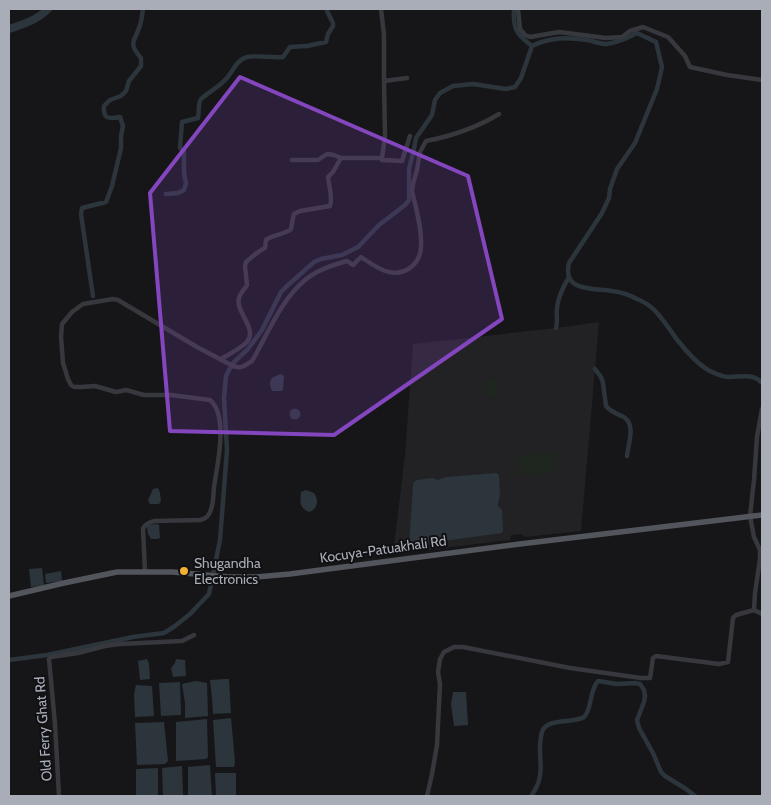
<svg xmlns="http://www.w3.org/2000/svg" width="771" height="805" font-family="Cabin,sans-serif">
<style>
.built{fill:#222225}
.green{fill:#1e261f}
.water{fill:#2c353c}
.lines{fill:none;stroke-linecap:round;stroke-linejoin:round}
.canal{stroke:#2c353c;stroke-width:4.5}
.river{stroke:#2c353c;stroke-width:8}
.minor{stroke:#37383d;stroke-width:4.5}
.major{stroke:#53555c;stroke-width:5.5}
.marked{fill:#8446be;fill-opacity:0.2;stroke:#8446be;stroke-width:4;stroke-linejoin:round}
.poi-dot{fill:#f2b134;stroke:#111113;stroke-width:2}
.labels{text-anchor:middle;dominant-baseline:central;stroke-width:4;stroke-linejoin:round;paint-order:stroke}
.street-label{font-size:14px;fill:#a8adb8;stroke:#111113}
.poi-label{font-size:14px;fill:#a8adb8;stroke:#111113;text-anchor:start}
</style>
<rect width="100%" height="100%" fill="#161618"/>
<!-- built -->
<path class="built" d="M599 322 581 531 525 537 521 534 511 535 510 540 393 554 405 455 413 344 556 328Z"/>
<!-- green -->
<path class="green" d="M497 379 499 396 488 397 486 380Z
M552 453 554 472 520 475 518 456Z"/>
<!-- water -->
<path class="water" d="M281 374 284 376 283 390 281 391H272C267 380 271 377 281 374Z
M289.5 414a5.5 5.5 0 1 1 11 0a5.5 5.5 0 1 1-11 0Z
M496 473 499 475 500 496 498 502V506L502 510 503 530 502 533 414 545H409L413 486 414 482 417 480 433 478 438 480 446 477Z
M158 488 160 493 161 501 159 504H150L148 500 153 489Z
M306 490 314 493C319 500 318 509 309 512 299 508 300 501 301 492Z
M157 524 159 525 160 538 157 539H151L148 534 147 527 149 525Z
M42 568 44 585 31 587 29 569Z
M61 571 62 581 46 583 45 574Z
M147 659 149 664 150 679 140 680 138 661Z
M176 659 185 660 186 676 173 677 171 668 175 663Z
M225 679H229L231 713 213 714 212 698 210 680Z
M196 681 207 683 208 716 185 718V703L182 684Z
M180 682 181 712V715L161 716 159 683Z
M136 685 152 686 154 716 135 717 134 694Z
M453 692H466L468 725 454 726 451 704Z
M231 718 235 762 234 767H216L213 720Z
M207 719 208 757 206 759 176 761V722Z
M164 722 168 761 165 764 137 765 135 723Z
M210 765 212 796H188V767Z
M182 766 183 796H163L162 768Z
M158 768V796H136V769Z
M215 773H236V796H216Z"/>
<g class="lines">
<!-- canal -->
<path class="canal" d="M514 9C513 29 516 34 532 46
M166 194 178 193 184 190 186 183 184 173V152L180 148 182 122 198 118C199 113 198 102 201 99 207 93 219 87 226 79 233 72 236 60 247 57 256 55 272 58 283 57L290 47 307 46 326 42 328 34 333 26V23L327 11V9
M93 296 81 214 82 208 106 202 112 186 121 148V136L123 126 120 117C108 119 103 119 104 106L110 100 121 96 126 91 129 81 141 66V58C127 42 135 42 140 25 142 20 142 14 143 9
M556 328C558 322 556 315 557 308 558 297 563 287 569 277
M595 369 601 377 603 383 606 406C611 412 615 413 622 416 637 423 628 444 627 456
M9 660 47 655 133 637 164 633 175 626 190 614 209 594 220 540 227 450 224 398 226 376 230 368 233 363 248 349 262 330 281 292 287 286 314 262 321 259 342 255 358 247 379 225 405 205 409 200V169L414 149 416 138 432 115 435 100 440 93 453 86 473 84 506 89 515 87 521 78 532 46C550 37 567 37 587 40 593 41 600 44 606 44 617 43 627 38 637 33L656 42 662 67 657 89 635 143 617 169 610 189 609 198 602 213 569 263C562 292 593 288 612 291 620 292 630 295 637 299 654 306 658 314 668 327 677 341 696 364 710 371 716 374 723 377 729 377 740 377 753 373 761 382
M531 796C549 772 535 756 542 732 547 717 573 724 584 717 592 710 589 691 598 681L617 684 635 683 640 684 644 690 645 696 644 702 637 720 639 728 653 753 661 772 665 776 686 789 695 796"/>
<!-- river -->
<path class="river" d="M9 29C24 24 37 20 48 9"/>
<!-- minor -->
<path class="minor" d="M381 9 384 35V81
M518 9 520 29 525 35 530 37 559 32 606 38 622 37 630 31 643 27 668 37 685 56 690 67 727 75 762 80
M382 158 385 136 384 81 407 78
M292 160H318L327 154 334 155 341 158H382V160L402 161 410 136
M221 359C229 354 240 349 247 342 258 328 235 312 239 298 240 293 245 289 247 285L245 266 246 262C252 257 258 251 265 248L266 240C273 234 285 235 291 229L293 218 294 214 300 211 330 206C333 198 329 186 328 177L333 172 341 158
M145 571 143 529C145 524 149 522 155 521L200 520C204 519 207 518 209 514 214 506 213 496 214 487 217 466 229 416 210 400L171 395H144L126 390 116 392 95 386 81 387H74L71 385 68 379 63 363 61 337 62 324 72 312 83 304 113 299 118 300 197 347 233 366C242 369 244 366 252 361 268 334 280 301 305 280 317 270 332 265 347 261L353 265 361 257C370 263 379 270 389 272 407 276 421 262 421 246 422 228 416 208 412 191L413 184 417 170 420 152 426 141C452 136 476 128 499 114
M754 610 762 614
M59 796 55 724 49 659 51 657 78 653 105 646 120 644 182 641 194 635
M427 796 432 774 437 745 440 684 438 672 440 659 444 652 454 647H463L570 668 641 678H650L653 658 656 656 719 664 728 662 733 618 736 615 754 610 755 593 760 559V550L754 537 750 516 754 480 757 437 762 409"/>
<!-- major -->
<path class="major" d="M9 596 64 583 117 572H173L228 577H256L290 574 520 544 762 515"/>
</g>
<!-- marked area -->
<path class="marked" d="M240 77 468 176 502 319 334 435 170 431 150 193Z"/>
<!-- markers -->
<circle class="poi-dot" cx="184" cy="571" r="5"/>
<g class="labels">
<!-- street labels -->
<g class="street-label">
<text transform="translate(383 549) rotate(-8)">Kocuya-Patuakhali Rd</text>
<text transform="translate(43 729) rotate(-94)">Old Ferry Ghat Rd</text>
</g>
<!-- poi labels -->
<g class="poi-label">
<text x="194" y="563">Shugandha<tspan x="194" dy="16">Electronics</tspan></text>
</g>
</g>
<!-- border -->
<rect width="771" height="805" fill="none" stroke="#a8adb8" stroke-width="20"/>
</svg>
